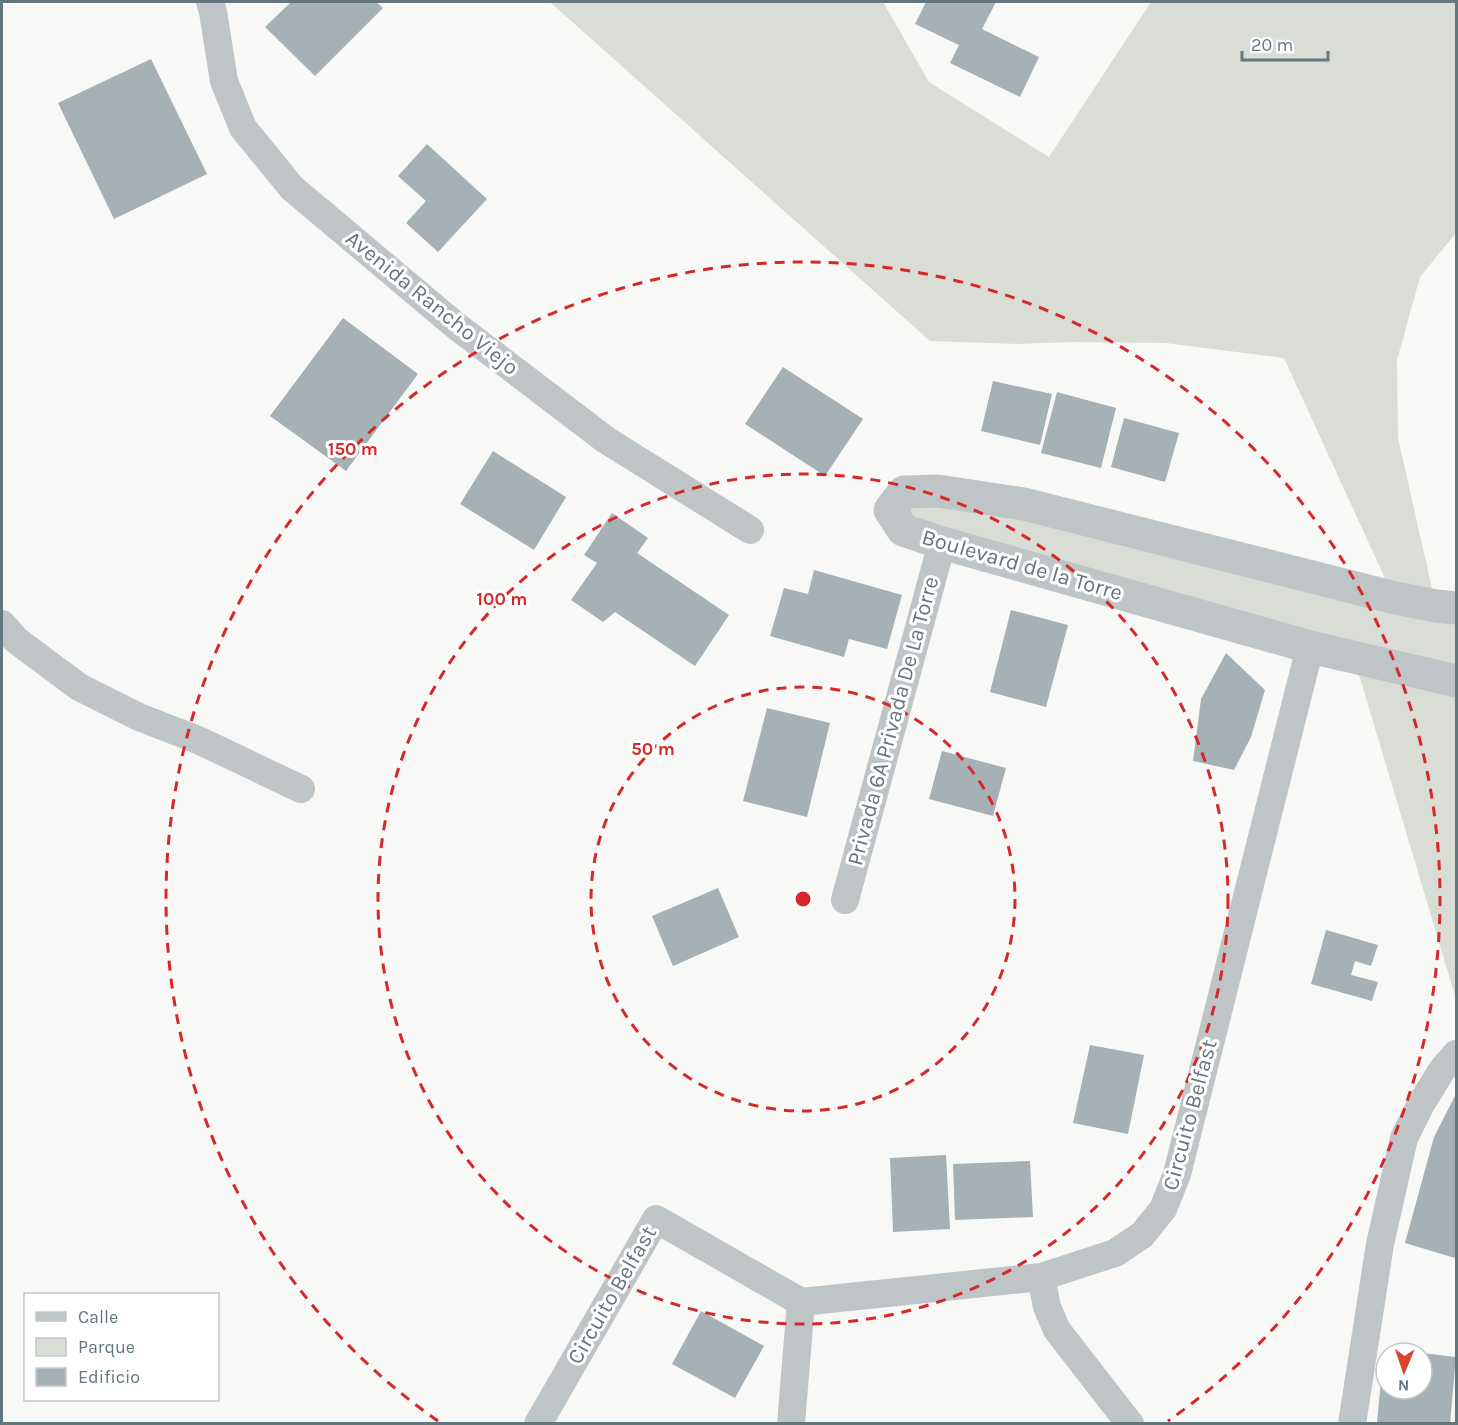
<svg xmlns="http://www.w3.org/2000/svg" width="1458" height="1425" font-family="Karla,sans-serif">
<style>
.green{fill:#d9ddd5}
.building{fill:#a6b1b5}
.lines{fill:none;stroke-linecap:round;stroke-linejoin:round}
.minor{stroke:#bfc5c7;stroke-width:28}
.tertiary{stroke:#bfc5c7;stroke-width:33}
.ring{fill:none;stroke:#d62828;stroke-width:3;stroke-dasharray:10 8}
.labels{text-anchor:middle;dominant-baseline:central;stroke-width:6;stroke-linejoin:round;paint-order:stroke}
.street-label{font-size:22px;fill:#64777f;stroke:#fff}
.centre{fill:#d62828;stroke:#fff;stroke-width:3}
.ring-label{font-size:18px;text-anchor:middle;font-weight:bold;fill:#d62828;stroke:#fff;stroke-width:6;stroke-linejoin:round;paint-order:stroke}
</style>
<rect width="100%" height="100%" fill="#f8f8f6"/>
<!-- green -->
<path class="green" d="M550 2H883L929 82 1049 157 1151 2H1456V233L1420 277 1397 360 1398 438 1436 606 1456 608V999L1354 658 903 530 904 492 1394 598 1284 358 1166 343 1072 342 1018 344 930 341Z"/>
<!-- building -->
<path class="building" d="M291 2H376L383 8 315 76 265 27Z
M926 2H996L982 29 1039 57 1020 97 950 63 959 45 915 24Z
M151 59 207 174 114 219 58 103Z
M427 144 487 199 438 252 406 223 426 201 398 176Z
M343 318 418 374 346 471 270 416Z
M783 367 863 419 825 476 745 424Z
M993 381 1052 394 1040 445 981 431Z
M1057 392 1116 408 1101 468 1041 453Z
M1124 418 1179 433 1165 482 1111 467Z
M493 451 566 497 534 550 460 504Z
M612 513 648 538 637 553 729 615 695 666 615 612 603 622 571 600 597 563 584 555Z
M814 570 902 595 887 649 849 639 844 657 770 636 784 588 808 594Z
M1011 610 1068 625 1046 707 990 692Z
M1226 653 1265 690 1251 737 1234 770 1193 761 1201 699Z
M767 708 830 723 807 817 743 801Z
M942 751 1006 768 993 816 929 799Z
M718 888 739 937 673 966 652 916Z
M1326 930 1378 945 1371 966 1355 961 1351 975 1378 982 1372 1001 1311 984Z
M1090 1045 1144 1055 1128 1134 1073 1123Z
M1456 1094V1252L1455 1258 1405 1243 1434 1137Z
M946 1155 950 1229 893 1232 890 1158Z
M1030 1161 1033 1217 955 1220 953 1164Z
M701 1311 764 1346 735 1398 672 1364Z
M1384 1350 1401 1351V1353H1386V1389H1422V1353L1456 1357 1450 1424H1392L1377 1422Z"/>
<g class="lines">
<!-- minor -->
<path class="minor" d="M210 2 213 12 224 81 243 128 292 188 455 325 606 440 750 530
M2 624 16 640 79 687 139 717 198 740 301 789
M845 900 942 543
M1041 1277 1047 1307 1057 1330 1130 1424
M538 1424 656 1219 801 1302 1041 1277 1115 1253 1142 1235 1163 1209 1177 1174 1310 647
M791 1424 801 1302
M1352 1424 1380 1244 1404 1138 1421 1104 1442 1070 1456 1054"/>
<!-- tertiary -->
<path class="tertiary" d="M1456 608 1436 606 1395 598 1024 504 938 491 904 492 890 510 903 530 942 543 1310 647 1456 681"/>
</g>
<!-- distance rings -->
<g class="ring">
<circle cx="803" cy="899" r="212"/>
<circle cx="803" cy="899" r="425"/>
<path d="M438 1421A637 637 0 1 1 1168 1421"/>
</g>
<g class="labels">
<!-- street labels -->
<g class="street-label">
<text transform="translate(432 303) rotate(39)">Avenida Rancho Viejo</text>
<text transform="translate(1022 565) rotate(16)">Boulevard de la Torre</text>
<text transform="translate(893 721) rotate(-75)">Privada 6A Privada De La Torre</text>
<text transform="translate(1190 1115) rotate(-75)">Circuito Belfast</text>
<text transform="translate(612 1295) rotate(-60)">Circuito Belfast</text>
</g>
</g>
<circle cx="803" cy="899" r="9" class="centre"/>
<g class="ring-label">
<text x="353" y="455">150 m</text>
<text x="502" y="605">100 m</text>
<text x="653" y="755">50 m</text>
</g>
<!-- border -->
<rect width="1458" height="1425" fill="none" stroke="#64777f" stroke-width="6"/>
<!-- legend -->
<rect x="24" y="1293" width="195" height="108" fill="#ffffff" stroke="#c1c9cc" stroke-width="1.5"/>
<rect x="36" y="1312" width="30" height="9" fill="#bfc5c7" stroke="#c1c9cc" stroke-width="1.5"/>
<text x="78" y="1323" font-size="18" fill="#64777f">Calle</text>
<rect x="36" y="1338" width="30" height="18" fill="#d9ddd5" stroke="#c1c9cc" stroke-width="1.5"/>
<text x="78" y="1353" font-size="18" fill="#64777f">Parque</text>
<rect x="36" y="1368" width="30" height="18" fill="#a6b1b5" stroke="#c1c9cc" stroke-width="1.5"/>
<text x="78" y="1383" font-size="18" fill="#64777f">Edificio</text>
<!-- north arrow -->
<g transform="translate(1404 1371) rotate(182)"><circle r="28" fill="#ffffff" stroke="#c1c9cc" stroke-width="1.5"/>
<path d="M0-4.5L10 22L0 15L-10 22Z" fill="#dc4432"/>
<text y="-9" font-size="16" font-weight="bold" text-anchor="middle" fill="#64777f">N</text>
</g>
<!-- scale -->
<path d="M1242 51v9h86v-9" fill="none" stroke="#64777f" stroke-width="3"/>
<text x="1251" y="51" font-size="18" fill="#64777f" stroke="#ffffff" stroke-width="4.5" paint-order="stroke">20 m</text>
</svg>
